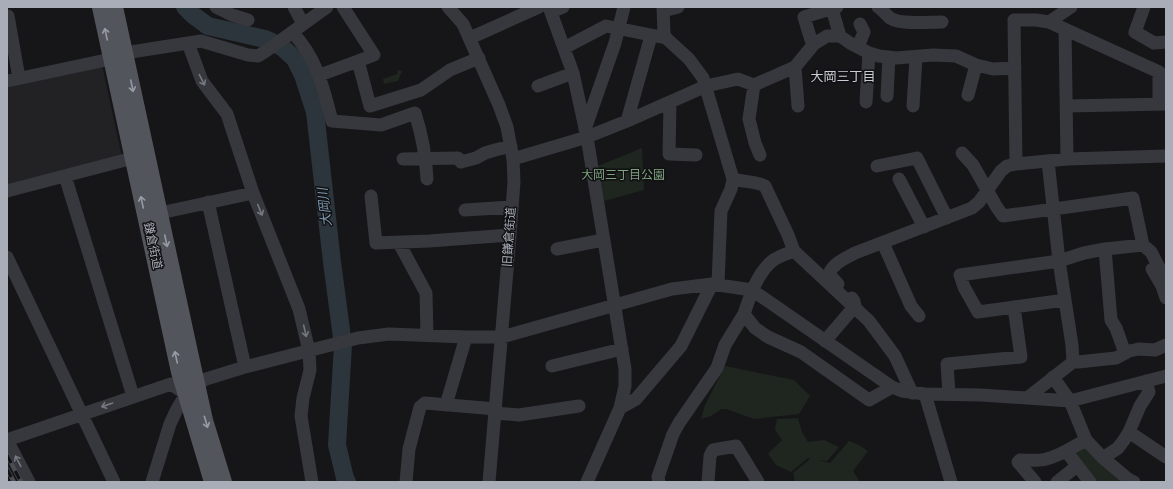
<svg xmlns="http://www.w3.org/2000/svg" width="1173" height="489" font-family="Overpass,'Noto Sans JP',sans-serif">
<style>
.built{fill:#222225}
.green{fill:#1e261f}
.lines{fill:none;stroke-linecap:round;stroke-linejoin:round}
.river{stroke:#2c353c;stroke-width:18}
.minor{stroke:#37383d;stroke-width:13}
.major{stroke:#53555c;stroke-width:16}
.rail-casing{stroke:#4a4c52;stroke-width:4.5}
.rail{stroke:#111113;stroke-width:3;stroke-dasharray:9;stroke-linecap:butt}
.oneway{stroke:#979ba6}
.oneway2{stroke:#757881}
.labels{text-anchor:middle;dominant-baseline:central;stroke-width:3;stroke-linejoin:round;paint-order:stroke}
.park-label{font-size:12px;fill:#7fa381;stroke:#111113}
.street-label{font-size:12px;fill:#a8adb8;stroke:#111113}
.neighbourhood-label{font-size:13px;fill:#c9ccd4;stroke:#111113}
.water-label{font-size:13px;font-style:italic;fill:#7f9bb3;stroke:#111113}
</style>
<rect width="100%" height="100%" fill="#161618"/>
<!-- built -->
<path class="built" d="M102 65 122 157 7 187V85Z"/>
<!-- green -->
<path class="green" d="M398 70 402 71 398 81 384 84 383 79 397 74Z
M642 148 644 190 604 201 598 166Z
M725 366 794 380 810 396 799 414 754 419 726 409H721L711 416 701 419 705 405Z
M798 418 802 432 808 442 824 440 839 447 827 461 818 460 830 463 849 441 859 445 868 451 853 471 860 482H795L793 473 810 459 808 458 791 472 776 465 768 454 782 440 775 430 777 419Z
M1089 443 1128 482H1096L1073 454Z"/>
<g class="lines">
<!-- river -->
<path class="river" d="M185 7 193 15 208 26 265 39 282 47 295 59 303 75 315 112 332 262 343 345 337 445 345 478 347 482"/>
<!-- minor -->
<path class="minor" d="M216 7 232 15 248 20
M294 7 303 24
M343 7 374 55 358 61 370 106 421 90 450 70 479 58
M448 7 463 24 499 105 507 127 513 159 514 182 510 235 489 482
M549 7 573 73 587 137 625 369V386L620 408 587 482
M663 7 664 34 666 38 689 59 703 78 733 179C743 182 755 181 765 186L788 235 794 251 869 321 895 356 912 393
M878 7C883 10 886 15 890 18 901 25 929 22 942 22
M1144 7 1135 32 1154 43 1166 42
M832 9 840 36
M663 11 678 7
M551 12 563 7
M8 16 19 78
M1049 22 1071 7
M1065 29 1067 159
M292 32C317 58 323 87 332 121L381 125 415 113C422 135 426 156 427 179
M470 38 539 7
M188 43 202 81 227 114 253 193 299 309 309 351 310 370 303 398 301 416 312 482
M814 44 811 40 804 17 837 7
M858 47 864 32 860 24
M564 48 606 26 666 38
M795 67 798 106
M320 75 358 61
M7 81 106 60 131 52 201 41 248 55 258 56 266 51 327 7
M754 85 749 119 755 143 760 155
M538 86 573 73
M968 95 976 65 993 69 1015 68
M887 96 889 57
M670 102 669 154 696 155
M866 102 869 53
M913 106 916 58
M1067 106 1166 104
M627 121 651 36
M585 129 615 43 624 7
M962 153 973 165 996 206 1003 216 1133 198 1143 245 1151 252 1163 275 1166 276
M403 159 458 158 461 162 476 158 485 153 495 150 511 146
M513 159 587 137 627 121 706 86 738 79 754 85 795 67 814 44 827 36H840L850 43 869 53 879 56 896 58 933 55 956 56 976 65
M1016 164 1014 20H1036L1049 22 1159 72V104
M877 166 917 158 947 218
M65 176 133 396
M899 179 924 227
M7 191 133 158
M371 196 376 243 429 241 510 235
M208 202 245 367
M465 210 512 207
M160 213 253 193
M399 243 426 293 427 335
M883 243 911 306 919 316
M557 249 603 240
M1105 249 1111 320 1116 328 1125 353
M794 251C786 254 778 256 771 262 756 276 750 296 744 314L755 328 768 337 801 352 869 400 892 387
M7 257 114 482
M1152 269 1162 286 1166 298
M718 284 721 211 731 189 733 179
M838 284 829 274C833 263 846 258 855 253L972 208 979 202 1001 171 1007 166 1016 164 1067 159 1166 156
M1065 300 978 312 964 287 960 275 1059 261 1084 253 1105 249 1143 245
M825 341 855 306 854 301 852 298
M1073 362H1078L1116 358 1129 351 1139 349 1155 350 1166 345
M552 366 622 349
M1053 377 1070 401 1086 440 1103 458 1128 479 1134 482
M925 394 951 482
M949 394 947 364 1021 357 1014 307
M1027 398 1073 362 1072 345 1059 261 1048 161
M446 405 466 337
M620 408 636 399 681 346 712 284
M495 413 519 415 579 406
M1129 432 1166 457
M7 440 171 384 186 394
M7 440 29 482
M1086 440 1066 451 1090 482
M1103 458 1118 448 1124 440 1129 432 1140 406 1149 392 1146 381
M152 482 170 424 177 409 186 394 197 384 206 379 245 367 358 338 389 334 466 337H502L672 289 712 284 752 290 892 387 902 391 925 394 981 395 1070 401 1166 376
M406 482 409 449 420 407 425 403 496 409
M659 482 658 477 673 434 679 423 717 368 725 345 744 314
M708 482 710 456 713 450 736 446 758 482
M1035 482 1018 462 1020 460C1042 461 1046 461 1066 451
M1057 482 1077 466"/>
<!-- major -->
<path class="major" d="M100 7 179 372 212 482
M115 7 193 366 205 420 224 482"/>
<!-- rail casing -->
<g class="rail-casing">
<path id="rail" d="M7 455 21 482
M7 469 14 482"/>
</g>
<!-- rail -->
<use href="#rail" class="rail"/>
</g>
<!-- one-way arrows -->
<defs><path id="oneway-shaft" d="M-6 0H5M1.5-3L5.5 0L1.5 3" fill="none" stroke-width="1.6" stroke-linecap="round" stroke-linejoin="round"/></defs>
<g class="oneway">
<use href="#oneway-shaft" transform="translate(106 34) rotate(-102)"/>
<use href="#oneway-shaft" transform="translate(132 86) rotate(78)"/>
<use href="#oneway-shaft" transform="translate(142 202) rotate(-102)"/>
<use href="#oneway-shaft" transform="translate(166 241) rotate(78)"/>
<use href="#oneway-shaft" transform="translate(176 357) rotate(-102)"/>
<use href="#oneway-shaft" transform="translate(206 422) rotate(74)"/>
</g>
<g class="oneway2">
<use href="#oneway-shaft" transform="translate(202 80) rotate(63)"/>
<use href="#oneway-shaft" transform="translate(260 210) rotate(68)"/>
<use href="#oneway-shaft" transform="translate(305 331) rotate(77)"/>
<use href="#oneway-shaft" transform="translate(107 405) rotate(161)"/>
<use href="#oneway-shaft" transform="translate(18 461) rotate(-118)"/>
</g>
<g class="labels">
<!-- park labels -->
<g class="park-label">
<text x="623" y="176">大岡三丁目公園</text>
</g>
<!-- street labels -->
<g class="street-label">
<text transform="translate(510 237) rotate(-86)">旧鎌倉街道</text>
<text transform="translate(152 246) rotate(78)">鎌倉街道</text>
</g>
<!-- neighbourhood labels -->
<g class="neighbourhood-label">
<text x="843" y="78">大岡三丁目</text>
</g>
<!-- water labels -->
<g class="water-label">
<text transform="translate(326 207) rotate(-97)">大岡川</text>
</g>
</g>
<!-- border -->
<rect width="1173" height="489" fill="none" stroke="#a8adb8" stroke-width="16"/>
</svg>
